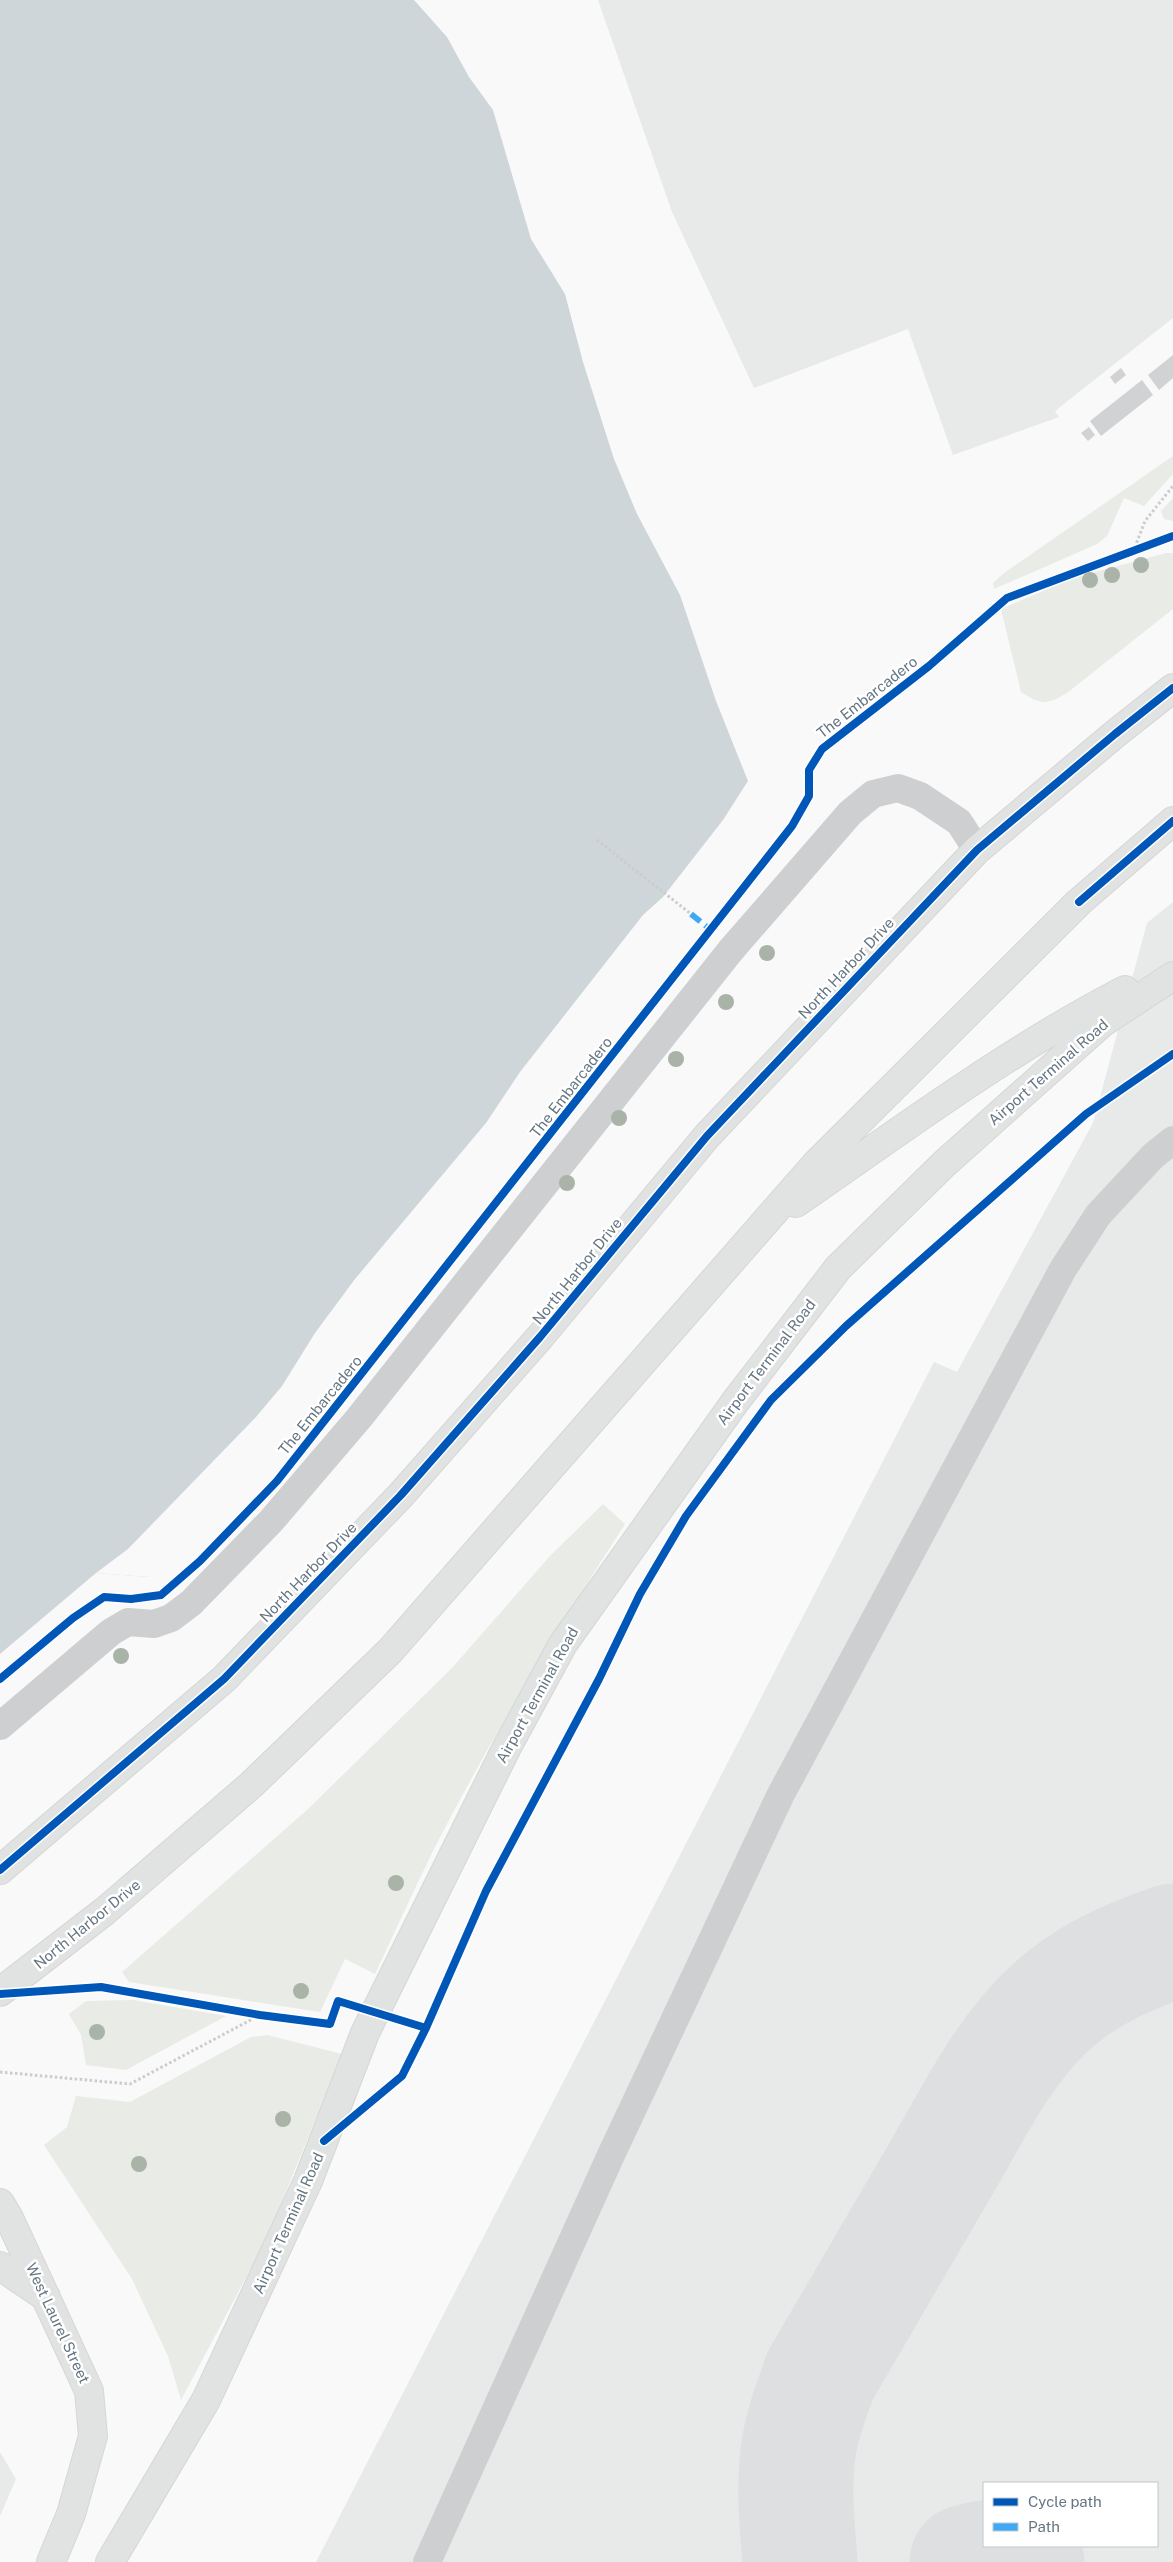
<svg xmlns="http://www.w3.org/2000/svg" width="1173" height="2562" font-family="'Public Sans',sans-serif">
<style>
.built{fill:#e8e9e9;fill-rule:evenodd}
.green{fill:#e8ebe6}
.water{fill:#ced6d9}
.pier{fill:#f9f9f9}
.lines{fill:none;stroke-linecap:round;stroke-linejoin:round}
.taxiway{stroke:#dedfe0;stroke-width:115}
.building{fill:#d0d2d3}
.major-casing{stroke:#d5d6d7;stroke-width:30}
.path{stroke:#cbcccd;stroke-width:3;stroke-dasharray:2.5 2.5;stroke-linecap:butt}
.minor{stroke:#cecfd0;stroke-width:28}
.major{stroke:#e1e2e2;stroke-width:28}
.quiet{stroke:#3fa9f5;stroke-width:6;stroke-dasharray:12 6;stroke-linecap:butt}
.cycleway-casing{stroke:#fff;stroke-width:11}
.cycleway{stroke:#0057b8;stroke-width:8}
.tree{fill:#a9b3a7}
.labels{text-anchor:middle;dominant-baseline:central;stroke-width:5;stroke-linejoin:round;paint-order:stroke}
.street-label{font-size:15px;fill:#657683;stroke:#fff}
</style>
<rect width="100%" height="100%" fill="#f9f9f9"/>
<!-- built -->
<path class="built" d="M598 0H1173V318L1055 411 1059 417 953 455 908 329 754 388 672 212Z
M1173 902V2562H316L934 1362 957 1372 1093 1123 1147 923ZM984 2483H1157V2546H984Z
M0 2452 16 2479 0 2516Z"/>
<!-- green -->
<path class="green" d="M1173 456V474L1144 506 1124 498 1107 536 1097 544 994 589 993 583 1004 573Z
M1173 498V521L1164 519 1161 511Z
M1166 553H1173V609L1067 693C1047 705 1041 705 1021 692L1001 609 1073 578Z
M603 1504 625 1524C557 1629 492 1736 435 1847 414 1889 395 1932 375 1974L345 1959 320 2012 129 1982 122 1972 307 1810 452 1668 550 1556Z
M133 2000 226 2016 126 2070 86 2065 81 2035 69 2014 86 2001Z
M267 2035 342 2054 268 2236 181 2400 168 2356 132 2279 44 2145 67 2127 76 2096 130 2102 251 2037Z"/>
<!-- water -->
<path class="water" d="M0 0H541L553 198 618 415 743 744 769 785 149 1577 96 1573 0 1654Z"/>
<!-- pier -->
<path class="pier" d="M414 0H543L579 108 555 198 620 415 745 742 766 755 771 786 727 855 671 922 519 1122 287 1414 162 1566 149 1577 96 1573 128 1549 256 1417 282 1386 315 1333 355 1279 486 1123 520 1072 643 915 663 897 723 820 748 781 716 701 680 595 637 514 614 459 583 362 565 294 531 239 493 110 469 77 447 37Z"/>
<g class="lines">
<!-- taxiway -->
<path class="taxiway" d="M800 2562C797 2524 793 2484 799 2446 803 2422 812 2399 820 2376 862 2304 904 2232 946 2160 976 2108 1004 2051 1048 2010 1083 1976 1128 1956 1173 1941
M967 2562 983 2558 1027 2562"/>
</g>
<!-- building -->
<path class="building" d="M1173 355V378L1159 390 1148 375Z
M1121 368 1126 375 1115 384 1110 377Z
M1142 380 1153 395 1101 436 1090 421Z
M1089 427 1095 435 1088 441 1081 433Z"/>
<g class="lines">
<!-- major casing -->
<g class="major-casing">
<path id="major" d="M796 1203C903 1129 1009 1050 1125 990
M0 1870 224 1679 401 1495 540 1337 707 1136 977 850 1115 734 1173 688
M0 1992 105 1911 251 1785 390 1651 815 1165 1079 902 1173 821
M0 2203 9 2218 89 2391 93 2436 71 2514 51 2562
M0 2266 46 2297
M110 2562 206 2400 308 2181 365 2033 507 1747 563 1644 735 1402 838 1268 944 1164 1102 1023 1173 976"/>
</g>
<!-- path -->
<path class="path" d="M1133 552 1145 521 1173 486
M597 840 691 914
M0 2072 130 2084 260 2015"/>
<!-- minor -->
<path class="minor" d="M0 1726 111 1632 128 1622 154 1624 171 1618 191 1603 271 1521 359 1418 731 950 850 813 873 794 898 788 920 796 959 822 977 850
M427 2562 611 2155 780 1796 1063 1269 1098 1215 1153 1156 1173 1140"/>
<!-- major -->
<use href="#major" class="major"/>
<!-- quiet -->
<path class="quiet" d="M691 914 711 930"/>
<!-- cycleway casing -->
<g class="cycleway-casing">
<path id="cycleway" d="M1079 902 1173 821
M0 1679 73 1618 104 1597 131 1599 161 1595 200 1561 277 1481 792 826 809 796V770L822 749 929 666 1007 598 1173 536
M0 1870 224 1679 401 1495 540 1337 707 1136 977 850 1115 734 1173 688
M0 1994 101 1987 260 2015 330 2024 338 2001 426 2028
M324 2141 402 2076 426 2028 486 1891 599 1679 640 1594 686 1516 771 1400 846 1326 1086 1114 1173 1054"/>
</g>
<!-- cycleway -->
<use href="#cycleway" class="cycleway"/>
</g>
<!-- trees -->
<g class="tree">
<circle cx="1141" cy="565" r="8"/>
<circle cx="1112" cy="575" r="8"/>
<circle cx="1090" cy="580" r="8"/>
<circle cx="767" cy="953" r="8"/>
<circle cx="726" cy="1002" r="8"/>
<circle cx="676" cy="1059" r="8"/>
<circle cx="619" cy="1118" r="8"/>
<circle cx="567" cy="1183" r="8"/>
<circle cx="121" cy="1656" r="8"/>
<circle cx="396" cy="1883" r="8"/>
<circle cx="301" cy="1991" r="8"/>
<circle cx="97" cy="2032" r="8"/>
<circle cx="283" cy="2119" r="8"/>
<circle cx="139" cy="2164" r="8"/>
</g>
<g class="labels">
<!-- street labels -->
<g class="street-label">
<text transform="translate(867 697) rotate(-38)">The Embarcadero</text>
<text transform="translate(846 968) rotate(-47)">North Harbor Drive</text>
<text transform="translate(1048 1072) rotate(-41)">Airport Terminal Road</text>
<text transform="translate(571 1087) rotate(-52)">The Embarcadero</text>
<text transform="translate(577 1271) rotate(-51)">North Harbor Drive</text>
<text transform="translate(766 1362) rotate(-53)">Airport Terminal Road</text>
<text transform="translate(320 1405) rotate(-51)">The Embarcadero</text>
<text transform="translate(308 1572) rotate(-46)">North Harbor Drive</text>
<text transform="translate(537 1695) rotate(-61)">Airport Terminal Road</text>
<text transform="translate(87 1924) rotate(-39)">North Harbor Drive</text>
<text transform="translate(288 2223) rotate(-66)">Airport Terminal Road</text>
<text transform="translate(58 2323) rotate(65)">West Laurel Street</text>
</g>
</g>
<!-- legend -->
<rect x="983" y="2482" width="175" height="65" fill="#ffffff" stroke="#c1c8cd"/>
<rect x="993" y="2498" width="25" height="8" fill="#0057b8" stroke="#c1c8cd"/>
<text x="1028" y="2507" font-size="15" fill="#657683">Cycle path</text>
<rect x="993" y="2523" width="25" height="8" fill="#3fa9f5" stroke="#c1c8cd"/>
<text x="1028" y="2532" font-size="15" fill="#657683">Path</text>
</svg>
